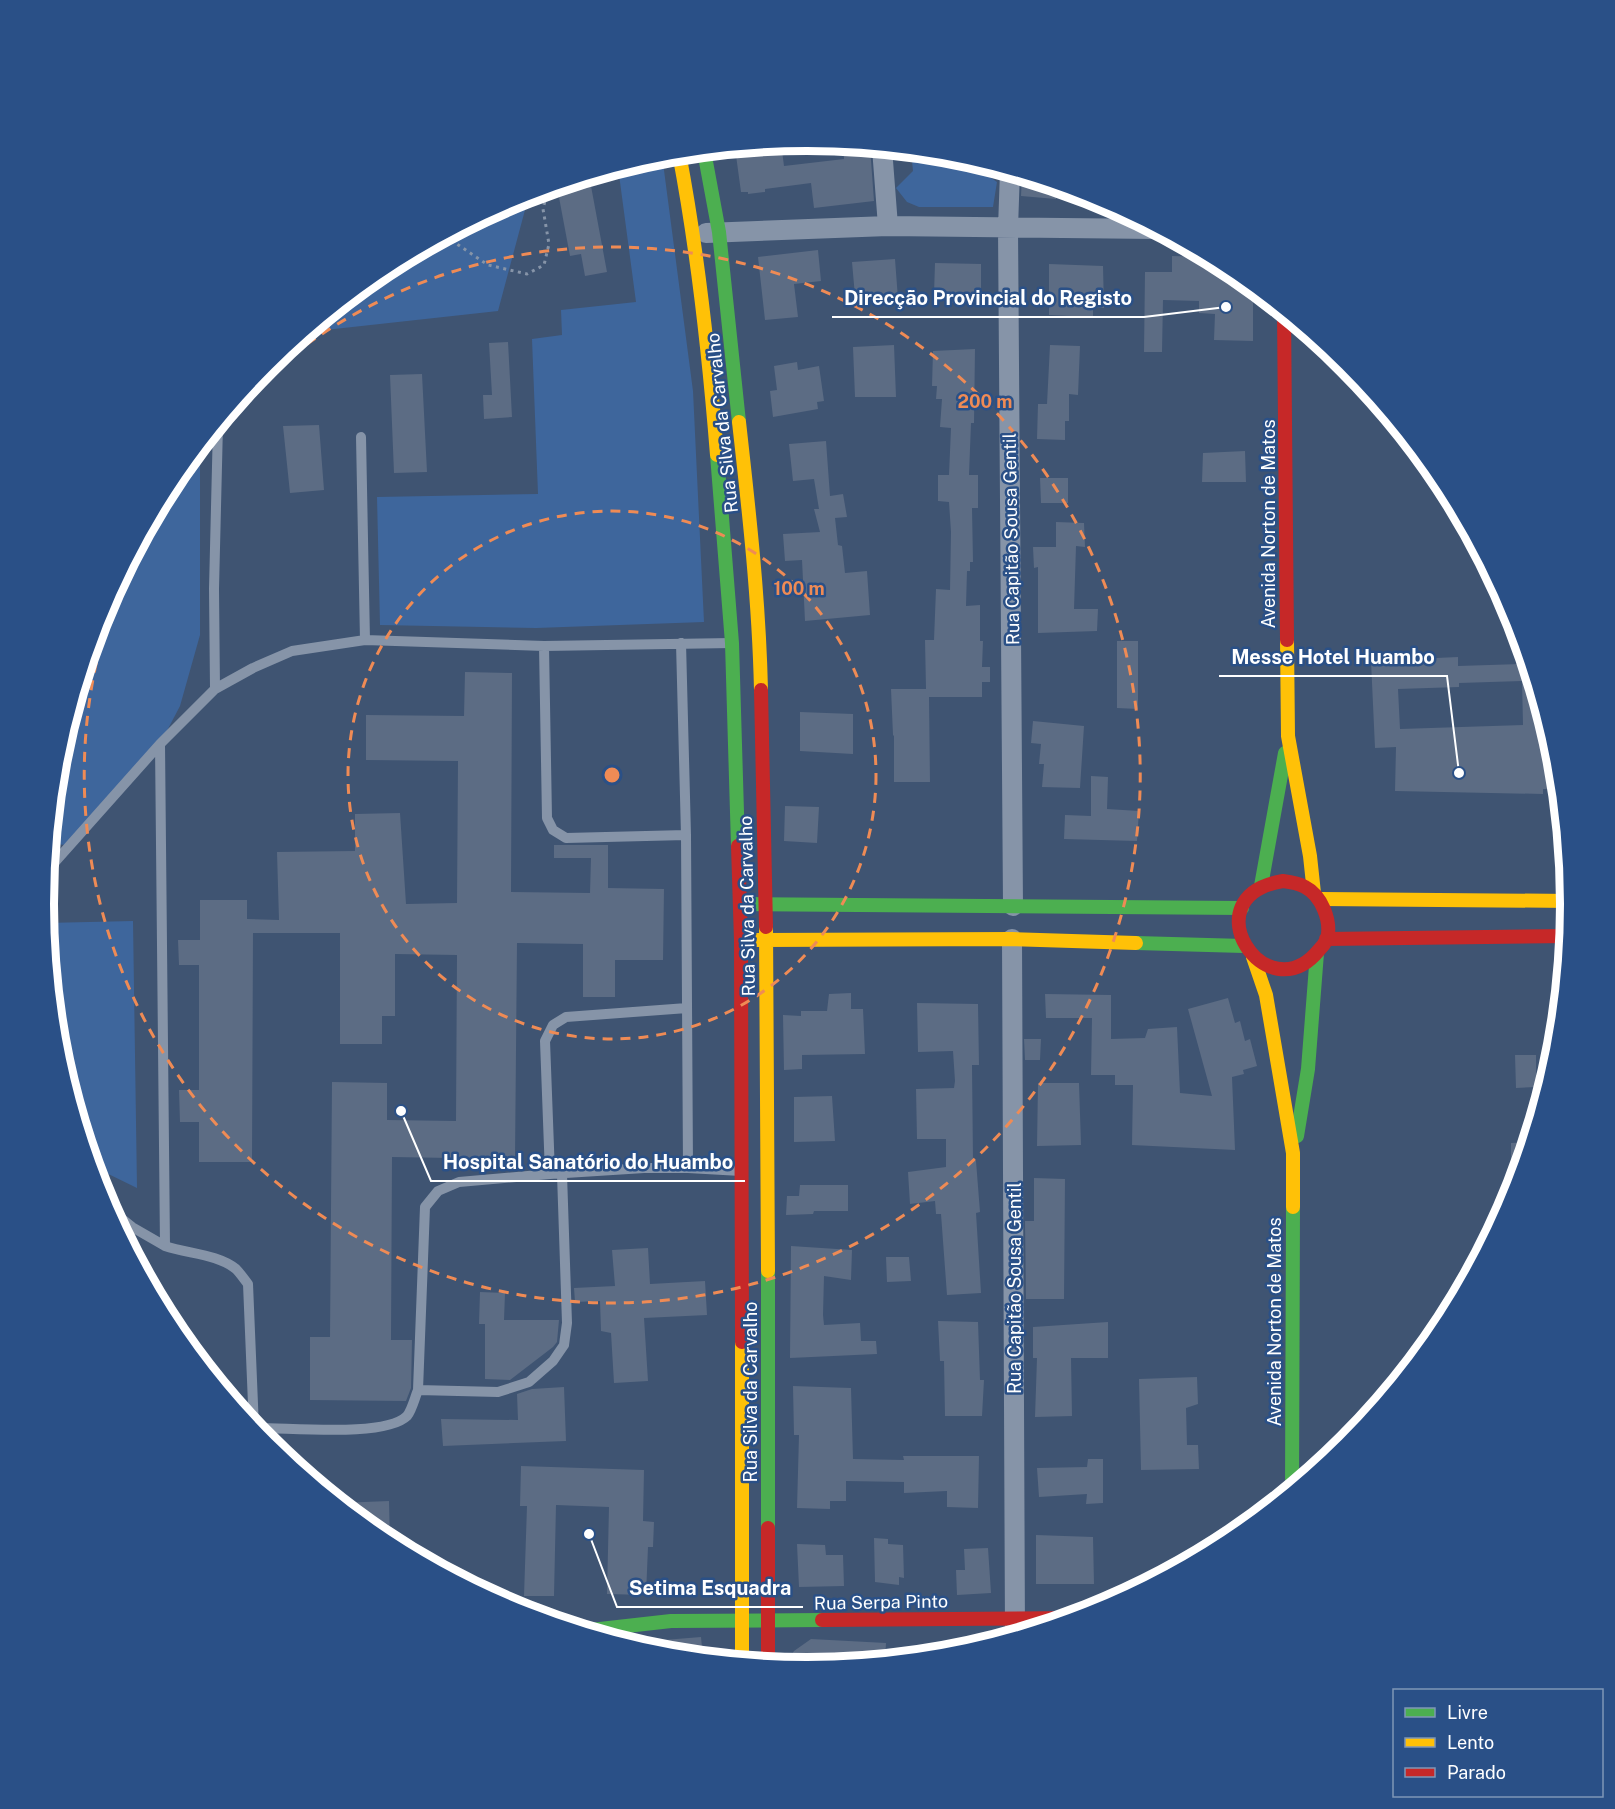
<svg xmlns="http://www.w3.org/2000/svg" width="1615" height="1809" font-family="'Public Sans',sans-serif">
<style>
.green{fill:#3e669c}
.building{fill:#5c6c84;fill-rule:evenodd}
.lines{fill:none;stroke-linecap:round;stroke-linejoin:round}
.path{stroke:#8694a8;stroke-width:3;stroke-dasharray:3 4.5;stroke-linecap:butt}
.lane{stroke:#8694a8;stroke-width:10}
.street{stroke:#8694a8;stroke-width:20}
.fast{stroke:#4caf50;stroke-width:14}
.slow{stroke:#ffc107;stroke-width:14}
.jam{stroke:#c62828;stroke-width:14}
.ring{fill:none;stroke:#ef8b55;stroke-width:3;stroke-dasharray:10 8}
.labels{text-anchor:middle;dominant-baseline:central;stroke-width:5;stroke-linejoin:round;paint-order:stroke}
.street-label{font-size:18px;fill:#fff;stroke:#2a5087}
.rim{fill:none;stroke:#fff;stroke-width:8}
.centre{fill:#ef8b55;stroke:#2a5087;stroke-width:3}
.ring-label{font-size:18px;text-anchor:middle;font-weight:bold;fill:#ef8b55;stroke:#2a5087;stroke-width:5;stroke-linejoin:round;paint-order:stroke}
.leader{fill:none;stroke:#fff;stroke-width:2}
.callout-dot{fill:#fff;stroke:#2a5087;stroke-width:2}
.callout-label{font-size:20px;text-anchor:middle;font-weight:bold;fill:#fff;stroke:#2a5087;stroke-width:5;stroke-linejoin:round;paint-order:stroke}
</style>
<rect width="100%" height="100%" fill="#3f5472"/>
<!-- green -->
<path class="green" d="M911 151 957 155 978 162V169L997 182 993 207H919L907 202 896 188 913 171Z
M662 155 693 391 704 622 536 628 380 625 377 497 538 494 532 339 562 335 561 310 636 302 618 167Z
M529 195 498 311 307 332 383 269 515 199Z
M200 446V635L180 706 160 744 69 845 49 844 58 755 102 612 172 480Z
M133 921 137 1188 92 1166 58 1053 45 923Z"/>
<!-- building -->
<path class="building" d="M781 143 784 166 844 159 843 144 870 147 874 201 814 208 811 183 765 189V192L748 194V192H741L735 148Z
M1022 175 1057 186 1056 199 1021 196Z
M591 186 607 272 585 276 581 254 570 256 558 192Z
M818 250 821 281 794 284 798 317 765 320 758 257Z
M1172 256 1208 257 1232 269 1253 287V341L1214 340 1215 314 1199 313V301L1163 300 1162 352H1144L1145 272H1172Z
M895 259 898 299 884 300 883 296H855L852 262Z
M935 263 981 264V303H950V294H934Z
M1049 264 1103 266 1104 308 1093 307V317L1049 315Z
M508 342 512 417 484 419 483 395H492L489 343Z
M894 345 896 397H855L853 347Z
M1050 345 1080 346 1078 395 1069 394V421H1065V440L1037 439 1038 404H1047Z
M975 349 974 423H971L969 475H978V508H972L973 562H970V571H967L966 606 980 605V641H983L982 667H990V682H982V697H929L930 782H894V736L893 735 891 689H926L925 640H934L936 589 950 590 951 532 949 502 938 501V475H949L951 428 940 427 942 399H936L937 386H932L933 351Z
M797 362 798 370 819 366 824 401 817 402 818 409 773 417 770 391 777 390 774 366Z
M422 374 427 472 394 473 390 375Z
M319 425 324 490 290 493 283 426Z
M826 441 830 496 843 494 847 517 835 518 838 545 842 546 845 573 867 571 870 615 805 621 802 560 785 561 783 534 820 532 814 509H819L814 479 793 481 789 444Z
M1245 451 1246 482H1202L1203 453Z
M1040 478H1068V503H1041Z
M1056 522 1084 523 1085 547 1076 546 1074 609H1098L1097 631 1038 633V567L1034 568 1033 547H1056Z
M1117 641H1138V709L1117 708Z
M1521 652H1525L1540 699 1541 733H1550L1557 756 1560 789H1543V794L1395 791 1396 747 1375 748 1371 661 1458 657V666L1521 664ZM1522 681 1523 725 1400 729 1398 689 1459 687V683Z
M465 672 512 673 511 892 590 893 591 858H554V845H608V888L664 889 663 960H615V997H583V944L517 943 515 1159 392 1157 391 1340H412L411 1388 406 1401 310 1400V1337H330L332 1082 387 1083V1120L456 1121 457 955 395 954V1016H382V1044H340V933H253L252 1162H199V1122H180L179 1090H199V965H179L178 940H200V900H247V919L279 920 277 852 355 851V814L400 813 406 904 457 903 458 761 366 760V715L464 716Z
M800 712 853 714V754L800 751Z
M1033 721 1084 726 1080 788 1042 787 1044 764H1039L1041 744 1031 743Z
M1091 776 1108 777 1107 809 1139 811 1137 841 1064 839 1065 815 1091 816Z
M785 806 819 807 817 843 784 841Z
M851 993V1009H863L865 1054 802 1055V1069L784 1070 783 1015 801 1016V1011H827L829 994Z
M1045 994 1111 995V1039L1145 1038 1148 1029 1177 1027 1180 1093 1212 1096 1188 1009 1228 998 1235 1023 1240 1021 1245 1041 1250 1039 1257 1066 1243 1070 1244 1074 1232 1077 1235 1150 1132 1145 1133 1085H1115V1075H1091L1092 1018H1046Z
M917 1003 978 1004 979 1065H972L973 1161H976L980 1212 976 1213 981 1293 947 1295 941 1214H936L935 1201 910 1204 908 1172 946 1167V1139H917L916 1089 954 1088 955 1081 953 1051 918 1052Z
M1024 1039H1041L1040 1060H1025Z
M1515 1055H1536V1087L1516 1088Z
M1038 1083H1079L1081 1145 1037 1146Z
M832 1096 835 1141 794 1142V1097Z
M1530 1142 1515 1191H1511V1143Z
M1034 1178 1065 1179 1064 1299H1026L1025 1221H1034Z
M800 1185H848V1211H814L813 1214 786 1215 787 1196H799Z
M791 1246 852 1250 851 1280 824 1276 823 1315 824 1325 860 1323 861 1341H876L877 1354 790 1358Z
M648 1248 650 1284 705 1281 707 1315 644 1318 648 1381 614 1383 611 1333 601 1331 600 1301 575 1302 574 1288 615 1286 612 1250Z
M886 1257H909L911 1281 887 1282Z
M480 1292 505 1293 504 1320H559L557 1342 553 1347 510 1380 485 1379V1324H479Z
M938 1321 978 1322 980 1380H984L982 1416H945L944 1361H940Z
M1108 1322V1358H1071L1072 1416 1035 1417 1037 1358H1033V1327Z
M1197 1377 1198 1404 1186 1408 1187 1445H1198L1199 1469 1141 1470 1139 1379Z
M793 1386 851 1388 853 1459 904 1460 903 1456H979L978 1508 947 1507V1491L904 1493V1482L846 1481V1501H830V1509L797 1508 799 1435H794Z
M564 1387 566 1441 443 1446 441 1419 518 1420 517 1394 532 1389Z
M1088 1459H1103V1503L1086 1504 1087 1494 1039 1497 1037 1468 1087 1467Z
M521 1466 644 1470 643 1521 654 1522 653 1547H648L646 1595 607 1594 609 1507 556 1505 554 1596H524L527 1506H520Z
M389 1501 390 1544 339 1503Z
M1036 1535 1093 1537 1094 1584H1036Z
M874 1538 888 1539V1544L903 1545 904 1578 899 1577V1585L875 1582Z
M797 1544 825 1545 826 1555H843L844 1586 799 1587Z
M988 1548 991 1593 957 1595 956 1570H965L964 1549Z
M701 1637 703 1658 665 1654 664 1640Z
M811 1639 886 1643 885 1661 807 1668 790 1667V1658L794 1651Z"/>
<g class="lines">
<!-- path -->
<path class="path" d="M445 236 488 265 527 274 544 265 549 244 543 209 548 189"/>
<!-- lane -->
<path class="lane" d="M361 437 365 640
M544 646 547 818 553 830 566 838 686 835
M215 689 214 589 218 425
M160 744 165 1246C188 1254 217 1254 236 1269 240 1273 244 1279 248 1284L254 1428C286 1427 385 1438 407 1416 412 1410 415 1397 418 1390L425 1207 438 1191 459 1182 550 1174 644 1168H688L686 835 681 643
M47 871 160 744 215 689 253 668 292 651 365 640 544 646 732 643
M688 1168 741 1171
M550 1174 545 1041 553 1025 566 1017 687 1008
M107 1207 132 1227 165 1246
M418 1390 498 1392 529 1382 553 1361 564 1345 567 1323 562 1174"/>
<!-- street -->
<path class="street" d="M882 148 888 226
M1010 171 1008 228 1013 906
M706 233 888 226 1156 229
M1012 939 1015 1636"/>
<!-- fast -->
<path class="fast" d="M704 151 719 232 739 422
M717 455 732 643 738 846
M1261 886 1285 753
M746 904 1242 908
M1136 943 1244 946
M1297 1136 1308 1069 1317 953
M768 1271V1528
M1292 1491 1293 1207
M582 1631 671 1621 822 1620"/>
<!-- slow -->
<path class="slow" d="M679 153C698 253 709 354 717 455
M739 422C749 511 759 600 761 690
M1287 640 1288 736 1310 856 1314 893
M1321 899 1571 901
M766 927 768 1271
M746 940 1012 939 1136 943
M1253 957 1266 995 1293 1153V1207
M742 1342V1662"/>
<!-- jam -->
<path class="jam" d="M1284 312 1287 640
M761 690 766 927
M738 846 741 940 742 1342
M1283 881C1291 882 1298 883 1305 887 1321 895 1332 921 1327 939 1325 943 1322 947 1319 950 1266 1015 1189 896 1283 881Z
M1326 939 1568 936
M768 1528V1665
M822 1620 1073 1618"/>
</g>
<!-- distance rings -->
<g class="ring">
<circle cx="612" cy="775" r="264"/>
<path d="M164 495A528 528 0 0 1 182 468M226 415A528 528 0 1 1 130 560"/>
</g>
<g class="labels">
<!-- street labels -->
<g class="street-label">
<text transform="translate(722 423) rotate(-96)">Rua Silva da Carvalho</text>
<text transform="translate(1268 524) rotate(-90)">Avenida Norton de Matos</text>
<text transform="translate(1011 539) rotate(-91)">Rua Capitão Sousa Gentil</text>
<text transform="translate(747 906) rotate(-91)">Rua Silva da Carvalho</text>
<text transform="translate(1014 1288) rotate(-90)">Rua Capitão Sousa Gentil</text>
<text transform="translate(1274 1322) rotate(-90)">Avenida Norton de Matos</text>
<text transform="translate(750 1392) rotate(-90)">Rua Silva da Carvalho</text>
<text transform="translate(881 1602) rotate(-1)">Rua Serpa Pinto</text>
</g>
</g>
<!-- crop -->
<path d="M0 0H1615V1809H0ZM54 904a753 753 0 1 1 1506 0a753 753 0 1 1-1506 0Z" fill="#2a5087" fill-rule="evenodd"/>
<path class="rim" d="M54 904a753 753 0 1 1 1506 0a753 753 0 1 1-1506 0Z"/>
<circle cx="612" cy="775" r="9" class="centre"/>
<g class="ring-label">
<text x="985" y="408">200 m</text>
<text x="799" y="595">100 m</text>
</g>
<!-- callouts -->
<path class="leader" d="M1226 307L1144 317H832M1459 773L1447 676H1219M401 1111L431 1181H745M589 1534L617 1607H803"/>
<g class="callout-dot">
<circle cx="1226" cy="307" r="6"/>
<circle cx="1459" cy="773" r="6"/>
<circle cx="401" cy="1111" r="6"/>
<circle cx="589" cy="1534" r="6"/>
</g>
<g class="callout-label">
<text x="988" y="305">Direcção Provincial do Registo</text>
<text x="1333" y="664">Messe Hotel Huambo</text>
<text x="588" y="1169">Hospital Sanatório do Huambo</text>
<text x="710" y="1595">Setima Esquadra</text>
</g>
<!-- legend -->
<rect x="1393" y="1689" width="210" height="108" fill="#2a5087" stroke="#7f96b7" stroke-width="1.5"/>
<rect x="1405" y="1708" width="30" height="9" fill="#4caf50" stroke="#7f96b7" stroke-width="1.5"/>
<text x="1447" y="1719" font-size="18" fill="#ffffff">Livre</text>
<rect x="1405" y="1738" width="30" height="9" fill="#ffc107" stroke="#7f96b7" stroke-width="1.5"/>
<text x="1447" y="1749" font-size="18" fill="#ffffff">Lento</text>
<rect x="1405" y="1768" width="30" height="9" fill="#c62828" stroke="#7f96b7" stroke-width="1.5"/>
<text x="1447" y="1779" font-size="18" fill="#ffffff">Parado</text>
</svg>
